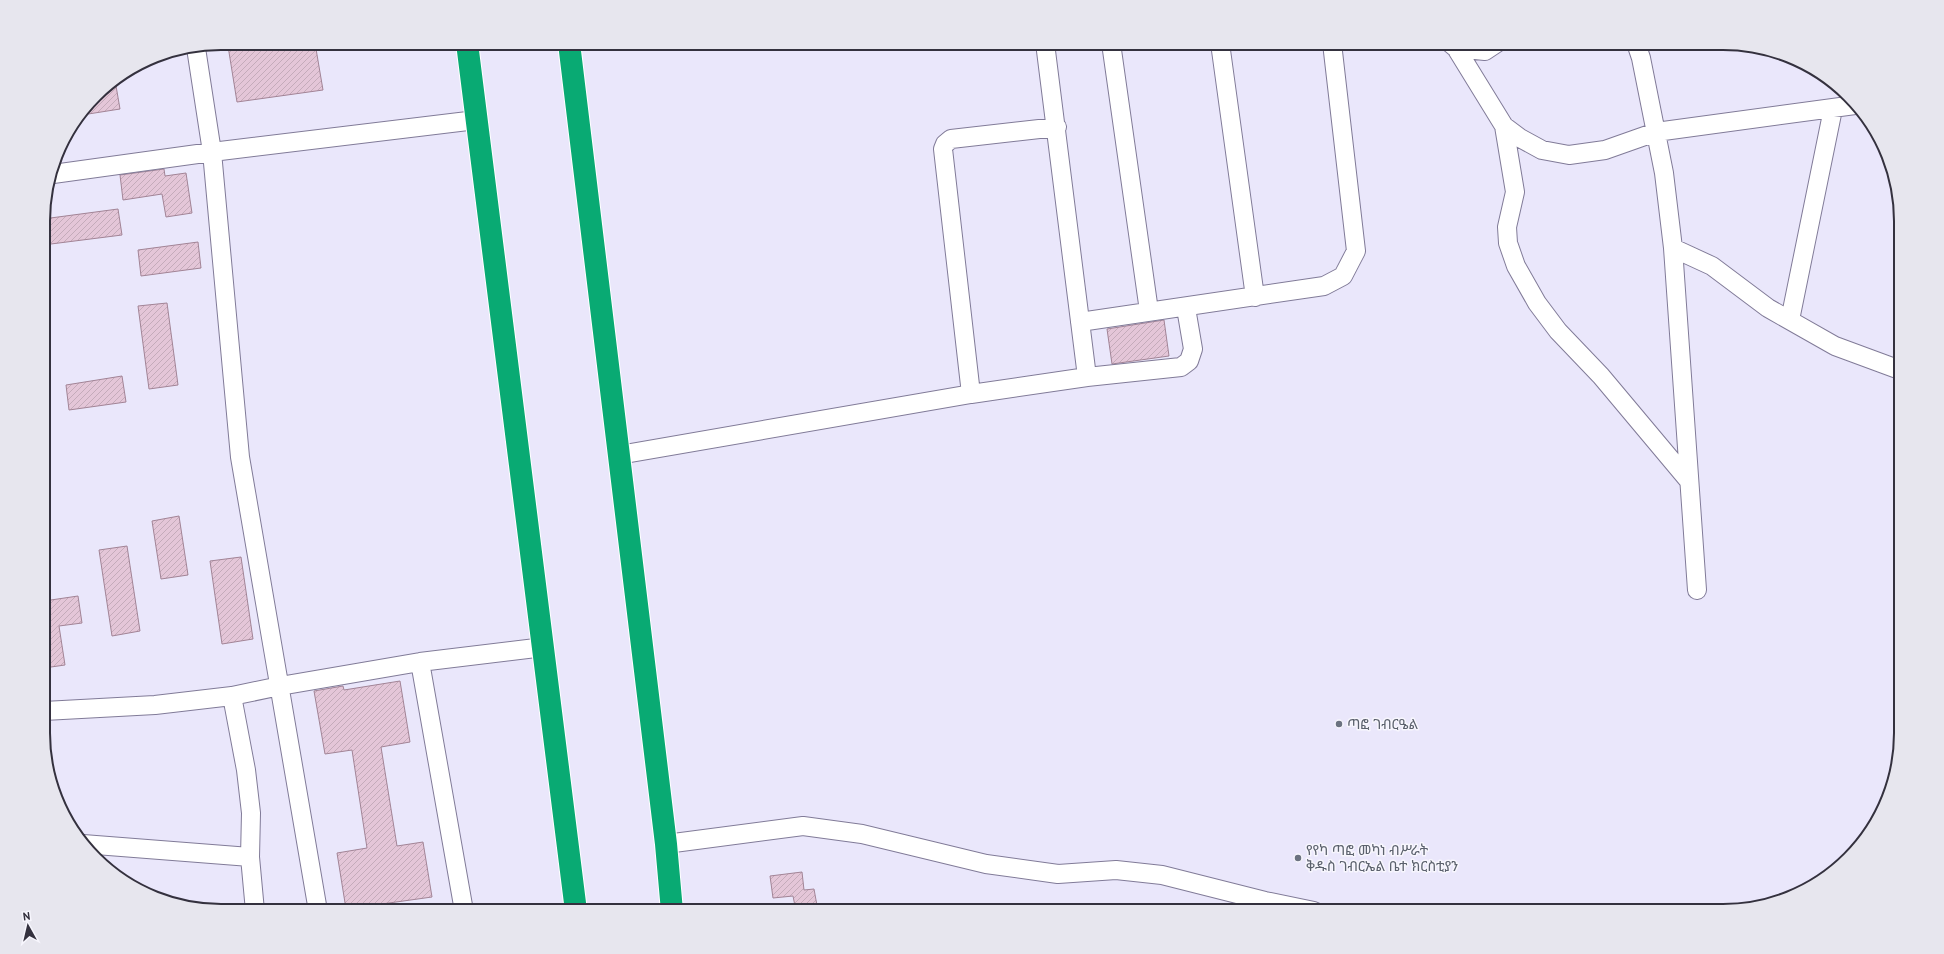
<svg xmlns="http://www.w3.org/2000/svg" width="1944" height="954" font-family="'PT Sans','Noto Sans Ethiopic',sans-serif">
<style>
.building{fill:url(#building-hatch);stroke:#a28496}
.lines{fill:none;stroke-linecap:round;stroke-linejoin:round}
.minor-casing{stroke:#817b98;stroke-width:20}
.highway-casing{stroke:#fff;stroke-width:24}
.minor{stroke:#fff;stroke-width:18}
.highway{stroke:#09aa73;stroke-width:22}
.worship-dot{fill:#6b7280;stroke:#f7f6fd;stroke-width:1.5}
.labels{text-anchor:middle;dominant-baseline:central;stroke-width:3;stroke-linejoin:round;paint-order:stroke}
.worship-label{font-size:14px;fill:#5b616d;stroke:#f7f6fd;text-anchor:start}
.rim{fill:none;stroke:#34313e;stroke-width:2}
</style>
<defs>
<pattern id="building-hatch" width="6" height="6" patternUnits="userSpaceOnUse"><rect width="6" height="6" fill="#e4c6d8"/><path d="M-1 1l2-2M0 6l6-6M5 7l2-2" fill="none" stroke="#c4abba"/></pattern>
</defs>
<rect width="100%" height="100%" fill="#eae7fb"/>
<!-- building -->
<path class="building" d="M248 43H315L323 90 237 102 228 46Z
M115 80 120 109 82 115 103 87Z
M164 169 165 176 186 173 192 213 166 217 162 194 123 200 120 175Z
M118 209 122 235 43 245V219Z
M198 242 201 268 141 276 138 250Z
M167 303 178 385 149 389 138 306Z
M1164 320 1169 356 1112 364 1107 329Z
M122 376 126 402 69 410 66 385Z
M179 516 188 575 161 579 152 521Z
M127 546 140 631 112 636 99 550Z
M241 557 253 639 222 644 210 561Z
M78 596 82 623 59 626 65 665 44 668V601Z
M400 681 410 742 381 747 397 846 423 842 432 897 346 909 337 853 367 848 352 750 325 754 314 691 343 686 344 690Z
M802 872 804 890 814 889 818 911H796L793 896 773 898 770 876Z"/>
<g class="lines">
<!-- minor casing -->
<g class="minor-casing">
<path id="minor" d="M1045 43 1087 377
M1111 43 1149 311
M1220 43 1255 297
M1450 43 1456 48 1504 126 1520 138 1542 150 1569 155 1605 150 1656 132 1855 105
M1636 43 1641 58 1664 173 1673 248 1697 590
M196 48 212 152 240 457 318 911
M1456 48 1485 51 1497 43
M1504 126 1515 192 1507 227 1508 243 1516 266 1537 303 1558 331 1601 376 1689 481
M53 174 212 152 476 120
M1673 248 1712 266 1768 308 1835 346 1900 370
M1790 320 1833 109
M1080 322 1324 286 1343 276 1356 251 1332 43
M971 394 943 149 945 144 951 139 1057 127
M619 455 971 394 1087 377 1181 367 1189 361 1193 349 1186 308
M420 662 464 911
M232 696 246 770 251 813 250 857 255 911
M44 711 155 705 232 696 280 686 420 662 544 647
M83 844 250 857
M666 844 803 826 862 834 986 864 1058 874 1116 870 1162 875 1265 901 1314 911"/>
</g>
<!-- highway casing -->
<g class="highway-casing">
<path id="highway" d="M467 43 576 911
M569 43 666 844 672 911"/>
</g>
<!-- minor -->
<use href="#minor" class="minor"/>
<!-- highway -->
<use href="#highway" class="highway"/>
</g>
<!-- markers -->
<g class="worship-dot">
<circle cx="1339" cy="724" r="4"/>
<circle cx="1298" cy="858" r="4"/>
</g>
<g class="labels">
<!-- worship labels -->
<g class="worship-label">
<text x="1347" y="724">ጣፎ ገብርዔል</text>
<text x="1306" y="850">የየካ ጣፎ መካነ ብሥራት<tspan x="1306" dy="16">ቅዱስ ገብርኤል ቤተ ክርስቲያን</tspan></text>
</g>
</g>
<!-- crop -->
<path d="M0 0H1944V954H0ZM221 50H1723A171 171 0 0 1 1894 221V733A171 171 0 0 1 1723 904H221A171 171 0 0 1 50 733V221A171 171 0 0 1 221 50Z" fill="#e7e6ee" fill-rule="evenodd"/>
<path class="rim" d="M221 50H1723A171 171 0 0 1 1894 221V733A171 171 0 0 1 1723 904H221A171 171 0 0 1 50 733V221A171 171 0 0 1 221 50Z"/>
<!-- north arrow -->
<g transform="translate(28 926) rotate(352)" stroke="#f7f6fd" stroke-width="3" paint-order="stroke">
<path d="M0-3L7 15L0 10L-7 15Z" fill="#34313e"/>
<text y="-6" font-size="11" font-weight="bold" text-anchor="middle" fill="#34313e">N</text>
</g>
</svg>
